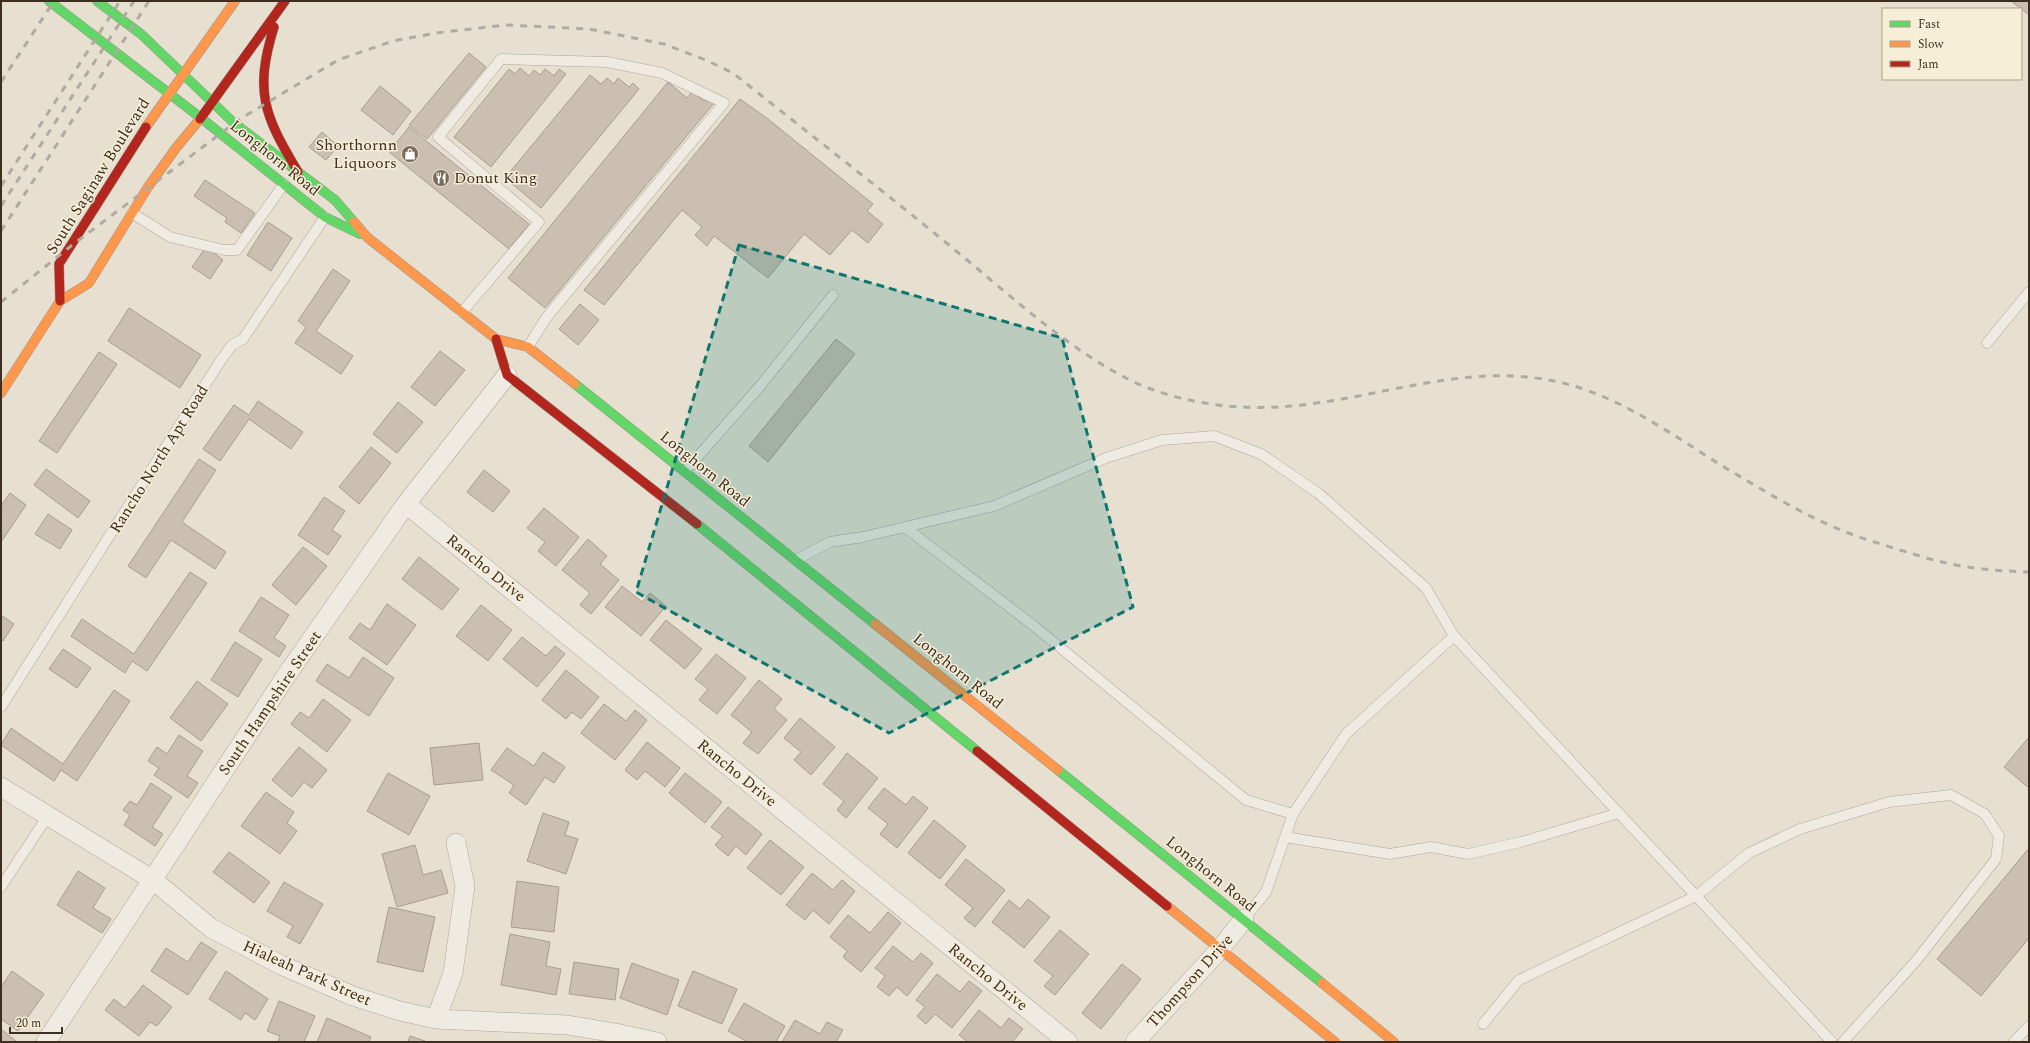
<svg xmlns="http://www.w3.org/2000/svg" width="2030" height="1043" font-family="Spectral,serif">
<style>
.building{fill:#cbbfb2;stroke:#a89c90}
.lines{fill:none;stroke-linecap:round;stroke-linejoin:round}
.lane-casing{stroke:#ada599;stroke-width:11}
.street-casing{stroke:#ada599;stroke-width:20}
.fast-casing{stroke:#9c958a;stroke-width:10}
.slow-casing{stroke:#9c958a;stroke-width:10}
.jam-casing{stroke:#9c958a;stroke-width:10}
.lane{stroke:#efebe3;stroke-width:10}
.street{stroke:#efebe3;stroke-width:19}
.fast{stroke:#63d668;stroke-width:9}
.slow{stroke:#ff974d;stroke-width:9}
.jam{stroke:#b3261e;stroke-width:9}
.rail{stroke:#afaaa2;stroke-width:3;stroke-dasharray:7 7;stroke-linecap:butt}
.marked{fill:#0f766e;fill-opacity:0.2;stroke:#0f766e;stroke-width:3;stroke-dasharray:8 5;stroke-linejoin:round}
.labels{text-anchor:middle;dominant-baseline:central;stroke-width:3;stroke-linejoin:round;paint-order:stroke}
.poi-label{font-size:16px;fill:#3d2e20;stroke:#f7eed8;text-anchor:end}
.street-label{font-size:16px;fill:#3d2e20;stroke:#f7eed8}
</style>
<rect width="100%" height="100%" fill="#e7e0d1"/>
<!-- building -->
<path class="building" d="M2011 1H2029V15Z
M469 53 486 67 427 139 409 125Z
M520 68 529 76 534 70 540 75 545 69 554 76 559 69 566 74 491 167 454 137 509 69 515 74Z
M590 75 601 84 607 78 614 84 618 78 629 87 633 83 639 89 541 208 505 178Z
M668 82 687 98 692 92 704 101 707 98 714 103 545 308 508 278Z
M380 86 411 111 393 135 361 110Z
M740 99 768 119 873 204 867 211 883 224 868 243 852 230 830 255 804 234 768 278 714 236 707 246 695 235 702 227 682 210 604 305 584 290Z
M409 127 529 224 509 249 389 152Z
M322 132 338 146 326 160 309 147Z
M205 180 255 213 241 233 225 222 227 218 194 196Z
M268 222 292 238 271 271 247 255Z
M206 247 223 260 210 279 192 267Z
M333 269 350 281 316 331 353 356 341 374 295 343 306 327 298 321Z
M580 304 599 320 578 345 559 329Z
M129 308 201 355 180 388 108 341Z
M836 339 855 354 768 462 749 446Z
M440 351 465 370 435 406 411 387Z
M99 352 117 364 57 453 39 441Z
M258 401 303 432 291 449 249 419 220 461 203 449 234 405 249 415Z
M398 402 423 422 397 453 373 434Z
M371 447 391 463 359 504 339 487Z
M199 459 216 470 182 522 226 552 215 569 171 540 146 578 128 566Z
M46 469 90 501 78 518 34 485Z
M484 470 510 491 493 512 467 492Z
M10 493 26 505 1 542V506Z
M324 497 345 511 332 530 341 536 328 555 298 535Z
M544 508 579 537 556 566 538 551 545 542 527 528Z
M48 514 72 530 60 549 35 534Z
M588 539 607 556 600 564 619 580 591 614 580 605 590 593 562 570Z
M303 547 327 566 296 605 272 585Z
M419 557 459 589 442 610 402 579Z
M190 572 207 583 147 671 132 661 125 673 71 636 82 619 134 654Z
M622 586 642 602 650 593 666 606 641 636 605 607Z
M261 597 289 615 274 638 286 646 279 657 239 631Z
M387 604 416 625 387 665 349 638 360 623 370 630Z
M481 605 512 630 488 661 456 636Z
M1 615 14 624 3 641 1 640Z
M666 620 702 649 685 669 650 640Z
M522 637 546 656 555 646 565 654 537 687 503 659Z
M235 642 262 659 238 697 211 680Z
M63 649 91 668 77 688 49 669Z
M716 654 746 678 717 714 699 700 708 689 695 679Z
M363 657 394 678 369 716 316 681 327 664 349 678Z
M566 670 599 697 581 719 572 712 566 719 542 700Z
M759 680 782 699 774 709 787 720 758 754 743 743 752 732 731 715Z
M197 681 228 704 201 741 170 718Z
M114 690 130 701 77 781 61 770 54 781 1 745 11 728 63 764Z
M323 699 351 720 327 752 291 724 300 712 309 718Z
M604 704 626 721 635 710 647 720 615 760 581 733Z
M800 718 835 747 811 775 794 760 801 752 784 738Z
M179 735 203 751 187 776 198 783 188 798 154 775 159 768 148 761 157 747 167 754Z
M2029 737V788L2004 767Z
M647 742 680 768 665 787 645 771 637 780 625 770Z
M479 743 483 780 434 785 430 748Z
M299 747 327 770 312 788 304 782 292 797 272 780Z
M507 748 534 766 543 752 565 767 554 783 545 777 526 805 509 793 514 785 491 770Z
M847 753 878 778 846 818 837 810 844 801 823 784Z
M388 773 430 796 409 835 367 811Z
M685 773 722 802 705 823 669 793Z
M151 783 172 797 152 827 163 834 155 846 124 825 130 815 123 810 130 801 137 805Z
M884 788 906 805 913 796 928 808 897 848 880 834 888 824 868 808Z
M266 792 294 812 287 823 297 831 280 854 241 826Z
M728 807 762 834 746 855 736 846 728 856 715 845 723 836 711 827Z
M543 813 569 822 565 835 578 839 566 874 527 861Z
M934 820 966 846 940 879 908 853Z
M770 840 804 867 781 895 747 868Z
M415 845 423 875 441 870 448 893 397 907 382 854Z
M2029 848V938L1981 996 1937 959Z
M229 852 270 882 254 903 213 872Z
M966 859 1005 890 975 927 964 918 973 908 945 885Z
M78 871 105 888 93 908 111 919 102 933 57 905Z
M812 873 833 890 842 880 855 891 829 924 813 910 805 920 786 905Z
M517 881 559 887 554 932 511 927Z
M284 882 323 904 300 944 287 937 293 926 267 911Z
M1028 899 1050 917 1024 948 992 922 1009 900 1020 909Z
M389 907 435 917 423 972 377 962Z
M888 912 901 923 861 972 843 957 847 951 830 937 848 915 870 933Z
M1060 930 1089 954 1055 995 1044 986 1053 976 1034 961Z
M510 934 550 942 546 966 561 969 556 995 501 985Z
M201 942 217 952 188 995 151 971 166 948 188 962Z
M893 946 913 962 921 953 933 963 907 996 897 987 889 996 877 987 885 976 875 968Z
M574 962 619 969 615 1000 569 994Z
M632 963 679 980 667 1015 620 998Z
M1122 964 1141 979 1101 1029 1082 1013Z
M12 971 44 994 18 1031 1 1019V987Z
M226 971 268 999 255 1020 245 1013 241 1020 209 999Z
M693 971 737 989 722 1024 678 1006Z
M937 974 960 992 969 981 982 991 952 1028 935 1014 926 1024 917 1016 925 1007 916 1000Z
M143 985 172 1007 157 1026 150 1022 139 1036 105 1010 114 999 125 1008Z
M279 1001 315 1016 304 1042H278L280 1036 267 1031Z
M744 1003 785 1026 776 1042H748L728 1031Z
M979 1010 1001 1028 1009 1018 1023 1029 1012 1042H968L959 1035Z
M327 1018 371 1037 369 1042H317Z
M795 1020 820 1034 827 1022 843 1030 836 1042H782Z
M1 1029 16 1041 15 1042H1Z
M410 1036 425 1041V1042H408Z"/>
<g class="lines">
<!-- lane casing -->
<g class="lane-casing">
<path id="lane" d="M132 213 170 237 224 250H237L284 184
M462 312 539 222 438 137 501 59 607 62 662 73 724 103 546 318 528 347
M1987 343 2029 292
M685 471 761 385 833 295
M906 528 1034 626 1246 800 1293 814
M796 560 830 542 863 537 994 506 1106 458 1162 440 1214 436 1261 454 1318 493 1426 588 1454 636 1832 1042
M1 707 219 363 232 345 243 339 325 217
M1285 837 1390 854 1431 847 1468 854 1521 842 1619 813
M1 887 47 817
M1244 919 1266 892 1293 814 1346 734 1454 636
M1483 1024 1519 980 1696 896 1749 853 1800 829 1889 802 1951 795 1985 814 1999 836 1996 859 1916 961 1843 1042
M2014 1042 2029 1026"/>
</g>
<!-- street casing -->
<g class="street-casing">
<path id="street" d="M406 504 1068 1042
M1 787 153 880 211 928 281 965 353 996 400 1011 436 1019 567 1025 615 1033 657 1042
M436 1019 453 973 465 886 456 843
M46 1042 286 676 406 504 507 375
M1135 1042 1221 948 1244 919"/>
</g>
<!-- fast casing -->
<g class="fast-casing">
<path id="fast" d="M49 1 201 118 325 217 360 234
M97 1 141 34 234 123 335 200 354 222
M575 384 875 624
M697 524 977 751
M1058 770 1322 983"/>
</g>
<!-- slow casing -->
<g class="slow-casing">
<path id="slow" d="M146 127 235 1
M354 222 368 238 496 339 528 347 575 384
M1 393 60 301 89 283 148 187 176 148 200 119
M875 624 1058 770
M1167 906 1335 1042
M1322 983 1394 1042"/>
</g>
<!-- jam casing -->
<g class="jam-casing">
<path id="jam" d="M274 27C254 92 264 115 298 172
M200 119 285 1
M60 301 59 264 146 127
M496 339 507 375 697 524
M977 751 1167 906"/>
</g>
<!-- lane -->
<use href="#lane" class="lane"/>
<!-- street -->
<use href="#street" class="street"/>
<!-- fast -->
<use href="#fast" class="fast"/>
<!-- slow -->
<use href="#slow" class="slow"/>
<!-- jam -->
<use href="#jam" class="jam"/>
<!-- rail -->
<path class="rail" d="M1 82 54 1
M1 186 120 1
M1 206 134 1
M1 231 149 1
M1 302 71 246 240 119 338 60 393 41 436 33 506 25 589 29 664 44 708 61 733 73C807 132 882 190 955 250 1010 295 1062 344 1124 377 1157 395 1206 406 1244 407 1363 413 1469 347 1589 391 1640 410 1683 442 1729 470 1768 493 1808 518 1851 534 1867 540 1884 545 1900 550 1914 554 1928 559 1942 562 1971 569 2000 571 2029 572"/>
</g>
<!-- marked area -->
<path class="marked" d="M739 245 1062 338 1133 607 889 733 636 592Z"/>
<!-- icons -->
<defs>
<g id="shop-disc" transform="scale(0.9)"><circle r="9.5" fill="#786c5e" stroke="#f7eed8"/><path d="M-5-2.5h2.3a2.7 3.5 0 0 1 5.4 0H5L5.5 6h-11ZM-1.5-2.5h3a1.5 2.3 0 0 0-3 0Z" fill="#fff"/></g>
<g id="restaurant-disc" transform="scale(0.9)"><circle r="9.5" fill="#786c5e" stroke="#f7eed8"/><path d="M-5-6h1v4h1v-4h1v4h1v-4h1v5L-1.5 .5V6h-2V.5L-5-1ZM5-6V6H3V1.5H1.5Q1.5-4 5-6Z" fill="#fff"/></g>
</defs>
<g fill-rule="evenodd">
<use href="#shop-disc" x="410" y="154"/>
<use href="#restaurant-disc" x="441" y="178"/>
</g>
<g class="labels">
<!-- poi labels -->
<g class="poi-label">
<text x="397" y="145">Shorthornn<tspan x="397" dy="18">Liquoors</tspan></text>
<text x="454" y="178" text-anchor="start">Donut King</text>
</g>
<!-- street labels -->
<g class="street-label">
<text transform="translate(275 158) rotate(39)">Longhorn Road</text>
<text transform="translate(98 176) rotate(-58)">South Saginaw Boulevard</text>
<text transform="translate(159 459) rotate(-58)">Rancho North Apt Road</text>
<text transform="translate(705 469) rotate(39)">Longhorn Road</text>
<text transform="translate(486 568) rotate(39)">Rancho Drive</text>
<text transform="translate(958 671) rotate(39)">Longhorn Road</text>
<text transform="translate(270 703) rotate(-56)">South Hampshire Street</text>
<text transform="translate(737 773) rotate(39)">Rancho Drive</text>
<text transform="translate(1211 874) rotate(39)">Longhorn Road</text>
<text transform="translate(307 973) rotate(24)">Hialeah Park Street</text>
<text transform="translate(988 977) rotate(39)">Rancho Drive</text>
<text transform="translate(1190 981) rotate(-48)">Thompson Drive</text>
</g>
</g>
<!-- border -->
<rect width="2030" height="1043" fill="none" stroke="#3d2e20" stroke-width="4"/>
<!-- legend -->
<rect x="1882" y="8" width="140" height="72" fill="#f7eed8" stroke="#ada18e"/>
<rect x="1890" y="21" width="20" height="6" fill="#63d668" stroke="#ada18e"/>
<text x="1918" y="28" font-size="12" fill="#3d2e20">Fast</text>
<rect x="1890" y="41" width="20" height="6" fill="#ff974d" stroke="#ada18e"/>
<text x="1918" y="48" font-size="12" fill="#3d2e20">Slow</text>
<rect x="1890" y="61" width="20" height="6" fill="#b3261e" stroke="#ada18e"/>
<text x="1918" y="68" font-size="12" fill="#3d2e20">Jam</text>
<!-- scale -->
<path d="M10 1027v6h52v-6" fill="none" stroke="#3d2e20" stroke-width="2"/>
<text x="16" y="1027" font-size="12" fill="#3d2e20" stroke="#f7eed8" stroke-width="3" paint-order="stroke">20 m</text>
</svg>
